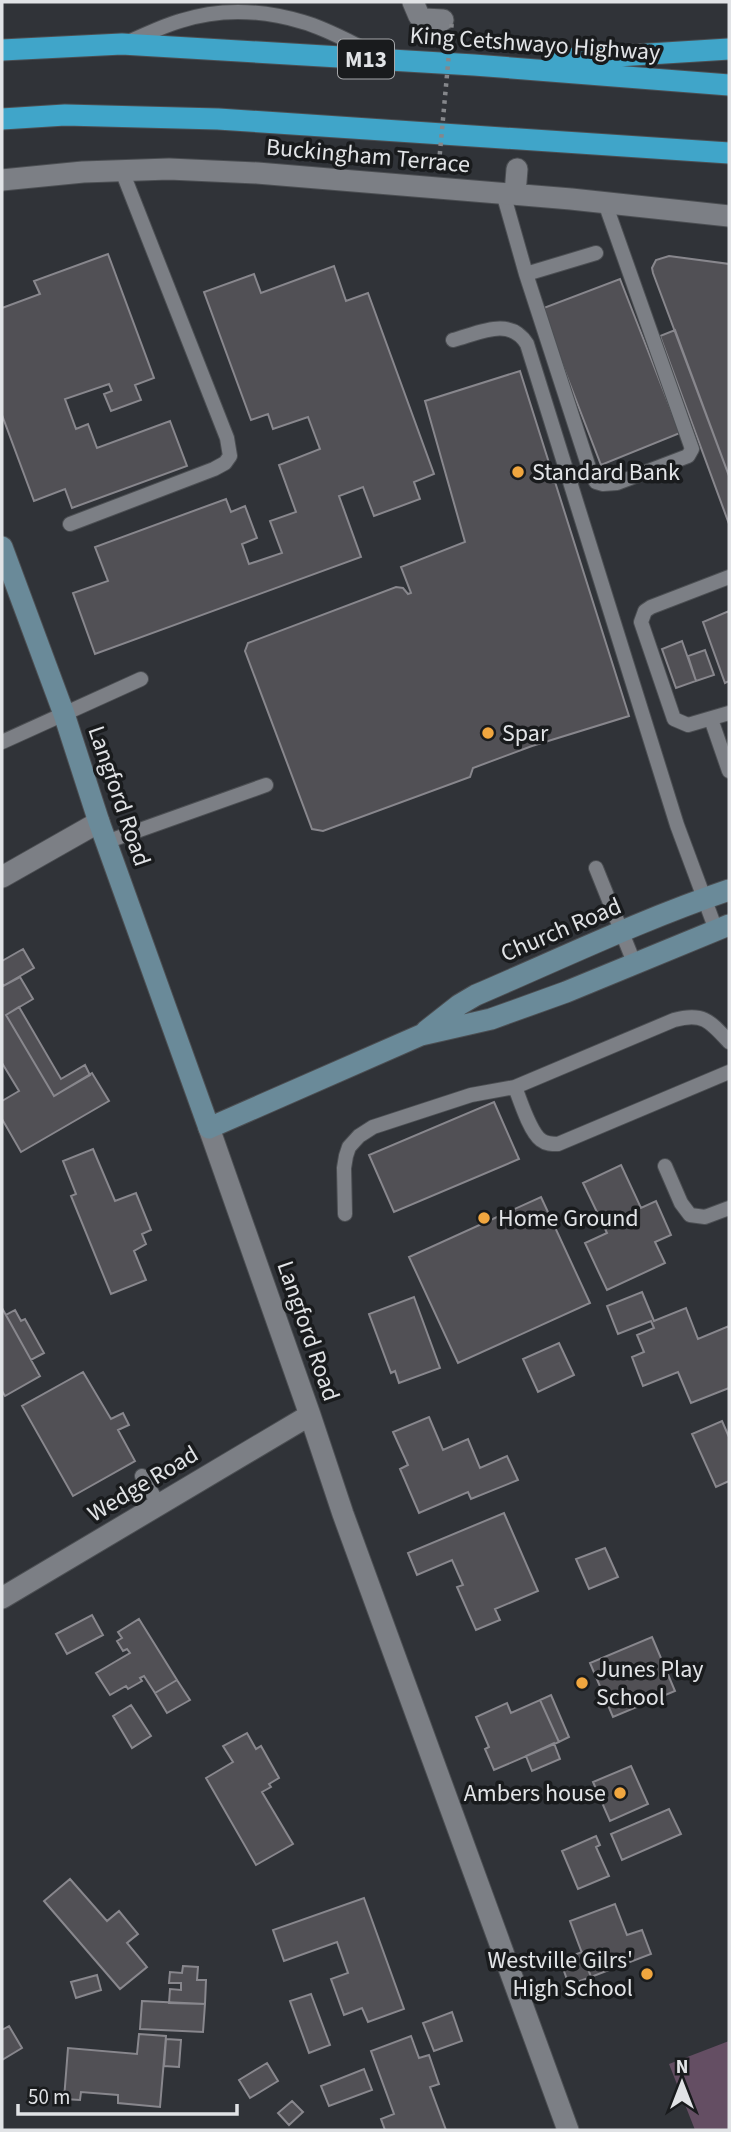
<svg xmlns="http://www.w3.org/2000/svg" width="731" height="2132" font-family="'Source Sans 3',sans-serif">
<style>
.garden{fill:#644e63}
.building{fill:#515055;stroke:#88878d;stroke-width:2}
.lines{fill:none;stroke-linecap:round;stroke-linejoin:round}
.lane-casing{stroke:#4c4f53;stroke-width:16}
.street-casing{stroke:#4c4f53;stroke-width:23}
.secondary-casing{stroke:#4c4f53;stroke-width:23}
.highway-casing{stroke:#4c4f53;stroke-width:23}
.lane{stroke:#7c7f85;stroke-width:14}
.street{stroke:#7c7f85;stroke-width:21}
.secondary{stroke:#6a8a99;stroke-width:21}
.highway{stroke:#40a5c9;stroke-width:21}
.path-bridge{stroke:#85878b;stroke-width:4.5;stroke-dasharray:3.5 5;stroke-linecap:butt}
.poi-dot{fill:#f0a63f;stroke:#191b1d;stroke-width:2.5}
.labels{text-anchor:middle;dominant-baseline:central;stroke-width:7;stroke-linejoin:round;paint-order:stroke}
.shield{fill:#191b1d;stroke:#a5a7aa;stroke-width:2}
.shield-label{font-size:23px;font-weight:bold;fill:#e1e3e6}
.street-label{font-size:24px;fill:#e1e3e6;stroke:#191b1d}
.poi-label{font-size:24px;fill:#e1e3e6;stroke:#191b1d;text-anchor:start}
</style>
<rect width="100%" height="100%" fill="#303338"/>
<!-- garden -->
<path class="garden" d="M729 2041V2130H695L669 2064Z"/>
<!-- building -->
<path class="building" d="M108 254 154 378 135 385 141 400 111 411 104 394 112 391 109 384 65 399 76 429 88 424 97 448 170 421 187 466 72 508 65 489 34 501 2 415V308L40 294 34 281Z
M669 256 729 264V476L653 273 652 268 656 260Z
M334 266 346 301 368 293 434 474 414 482 420 499 374 516 363 487 339 496 361 557 95 654 73 593 108 581 95 547 226 499 231 512 245 506 257 538 242 544 249 564 282 553 270 521 296 512 279 465 320 449 308 417 273 429 268 414 251 420 204 292 254 274 261 293Z
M620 279 680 433 601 465 541 309Z
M675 330 729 476V524L660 336Z
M520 371 629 716 532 746 473 768 470 777 323 831 312 829 245 651 248 643 396 587 403 588 408 594 411 593 401 567 465 542 425 401Z
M729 611V681L725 683 703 622Z
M682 641 696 681 676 688 662 649Z
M705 650 714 675 696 681 688 656Z
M23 949 34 968 3 986 2 983V961Z
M20 977 33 999 6 1015 54 1096 92 1073 109 1101 21 1152 2 1119V1101L19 1091 2 1063V983L3 986Z
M19 1007 61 1079 85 1065 90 1075 54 1096 6 1015Z
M494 1102 519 1159 394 1212 369 1155Z
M93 1149 115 1201 136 1193 151 1230 142 1234 146 1244 134 1251 146 1280 111 1294 71 1196 76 1194 63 1161Z
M621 1165 641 1208 656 1201 671 1235 655 1242 665 1263 607 1290 585 1243 607 1233 583 1183Z
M541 1197 590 1303 458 1363 409 1257Z
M642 1292 654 1321 686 1308 698 1339 729 1326V1388L691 1403 678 1372 643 1386 632 1357 644 1352 637 1335 654 1328 651 1321 618 1334 607 1306Z
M414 1297 440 1368 399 1383 395 1371 391 1373 369 1314Z
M2 1308 40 1376 5 1396 2 1391Z
M15 1310 21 1321 25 1319 44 1353 31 1360 6 1315Z
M559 1343 574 1375 538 1392 523 1359Z
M83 1372 111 1419 123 1413 129 1425 118 1430 135 1461 73 1496 22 1406Z
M429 1417 443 1450 468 1439 480 1468 507 1456 518 1480 471 1499 468 1492 419 1513 400 1469 408 1465 393 1432Z
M722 1421 729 1437V1481L716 1487 692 1434Z
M504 1513 538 1591 495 1609 500 1620 476 1630 457 1587 463 1585 452 1560 417 1575 408 1553Z
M605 1548 618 1577 589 1589 576 1559Z
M92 1615 103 1635 67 1654 56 1634Z
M139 1619 177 1680 155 1693 144 1676 140 1678 142 1681 128 1689 126 1686 110 1695 96 1673 130 1653 127 1649 123 1651 117 1641 122 1638 118 1632Z
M652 1637 675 1691 613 1717 590 1663Z
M177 1680 190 1700 167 1713 155 1693Z
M551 1695 569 1737 559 1742 540 1700Z
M540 1700 559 1742 494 1770 485 1749 489 1747 476 1717 507 1703 511 1713Z
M131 1705 151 1736 132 1748 113 1716Z
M247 1733 256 1749 261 1746 279 1778 269 1784 271 1787 262 1792 293 1844 256 1865 206 1778 233 1762 223 1746Z
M554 1743 560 1759 532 1771 526 1756Z
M631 1766 648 1804 610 1821 593 1782Z
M669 1809 681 1834 622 1860 611 1834Z
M596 1836 600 1845 596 1847 609 1876 578 1889 562 1851Z
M70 1879 107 1921 119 1911 138 1934 127 1943 147 1967 120 1989 44 1901Z
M364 1898 404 2009 368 2022 362 2008 344 2015 331 1979 348 1973 337 1942 284 1961 273 1930Z
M615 1904 627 1935 642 1930 651 1954 591 1977 570 1921Z
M582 1952 591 1977 569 1985 560 1960Z
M183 1966 198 1967 197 1980H206L205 2004 169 2003 170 1989 181 1990V1983H169L170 1972 182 1973Z
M97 1975 101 1990 76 1998 71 1982Z
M311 1994 330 2045 309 2053 290 2001Z
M142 2001 205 2004 203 2032 140 2029Z
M452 2012 462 2041 434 2051 423 2023Z
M9 2026 22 2048 2 2060V2030Z
M139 2034 166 2036 160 2107 118 2103V2095L81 2092 80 2100 64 2099 68 2048 137 2054Z
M411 2036 419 2058 429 2055 439 2084 430 2087 446 2130H385L381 2119 394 2114 371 2051Z
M166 2039 181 2040 179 2067 164 2066Z
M267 2063 278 2081 250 2098 239 2080Z
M364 2069 372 2090 329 2106 321 2086Z
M292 2101 303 2112 289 2125 278 2113Z"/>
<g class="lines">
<!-- lane casing -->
<g class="lane-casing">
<path id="lane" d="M130 41C147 34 163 26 180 21 220 8 263 10 303 22 328 29 353 44 377 55
M503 193 526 274 591 474 596 482 603 484 617 483 688 456 692 449 605 203
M526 274 596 253
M453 340C479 333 510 316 527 344L677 825 716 930
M70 524 214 469 225 463 230 456 227 438 122 171
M729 577 651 607 645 611 641 622 674 719 688 725 729 713
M711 719 729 771
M2 742 141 679
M106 842 266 785
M596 868 635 965
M515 1087C520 1100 530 1132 541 1140 546 1144 552 1144 558 1144L729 1072
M665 1166 681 1203 690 1215 705 1217 729 1208
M345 1214 344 1168 346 1156 349 1147 359 1136 373 1127 471 1095 515 1087 674 1020C703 1012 710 1021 729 1042
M142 1476 159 1505"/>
</g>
<!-- street casing -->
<g class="street-casing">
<path id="street" d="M413 2 419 16 424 19 443 20
M2 180 83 172 169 169 257 173 571 199 729 216
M515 194 517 169
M2 877 99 822
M209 1128 310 1415 343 1514 568 2130
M2 1598 310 1415"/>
</g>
<!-- secondary casing -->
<g class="secondary-casing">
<path id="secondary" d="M2 547 64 714 99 822 209 1128 421 1035 491 1019 566 992 729 925
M426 1031 459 1005 476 995C560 959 643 919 729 890"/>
</g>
<!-- highway casing -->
<g class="highway-casing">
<path id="highway" d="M2 50 122 44 474 65 729 85
M553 60 729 49
M2 119 65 115 218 119 729 153"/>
</g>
<!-- lane -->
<use href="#lane" class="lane"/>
<!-- street -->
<use href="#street" class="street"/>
<!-- secondary -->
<use href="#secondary" class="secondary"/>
<!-- highway -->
<use href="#highway" class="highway"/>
<!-- path-bridge -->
<path class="path-bridge" d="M439 163 452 20"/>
</g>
<!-- markers -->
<g class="poi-dot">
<circle cx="518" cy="472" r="7"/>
<circle cx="488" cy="733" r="7"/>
<circle cx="484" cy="1218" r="7"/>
<circle cx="582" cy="1683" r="7"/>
<circle cx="620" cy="1793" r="7"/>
<circle cx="647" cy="1974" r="7"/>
</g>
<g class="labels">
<!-- shield labels -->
<rect class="shield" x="338" y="39.5" width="56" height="39" rx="5"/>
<g class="shield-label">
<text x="366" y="59">M13</text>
</g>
<!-- street labels -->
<g class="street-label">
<text transform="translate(535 44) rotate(4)">King Cetshwayo Highway</text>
<text transform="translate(368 156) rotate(5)">Buckingham Terrace</text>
<text transform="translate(119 796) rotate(71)">Langford Road</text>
<text transform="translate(561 930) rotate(-23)">Church Road</text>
<text transform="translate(308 1331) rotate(71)">Langford Road</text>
<text transform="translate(143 1484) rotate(-31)">Wedge Road</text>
</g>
<!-- poi labels -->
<g class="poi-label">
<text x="532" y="472">Standard Bank</text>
<text x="502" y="733">Spar</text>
<text x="498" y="1218">Home Ground</text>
<text x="596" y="1669">Junes Play<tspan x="596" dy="28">School</tspan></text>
<text x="606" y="1793" text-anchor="end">Ambers house</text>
<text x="633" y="1960" text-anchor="end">Westville Gilrs'<tspan x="633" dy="28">High School</tspan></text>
</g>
</g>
<!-- border -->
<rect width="731" height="2132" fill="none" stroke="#e1e3e6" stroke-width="7"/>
<!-- north arrow -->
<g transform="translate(682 2083)" stroke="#191b1d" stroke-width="5" paint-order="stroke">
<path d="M0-5L12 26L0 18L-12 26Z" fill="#e1e3e6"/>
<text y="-10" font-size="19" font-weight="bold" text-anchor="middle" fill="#e1e3e6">N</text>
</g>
<!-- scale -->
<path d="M18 2104v10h219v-10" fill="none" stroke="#e1e3e6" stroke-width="3.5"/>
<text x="28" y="2104" font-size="21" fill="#e1e3e6" stroke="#191b1d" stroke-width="5" paint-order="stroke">50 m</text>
</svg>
